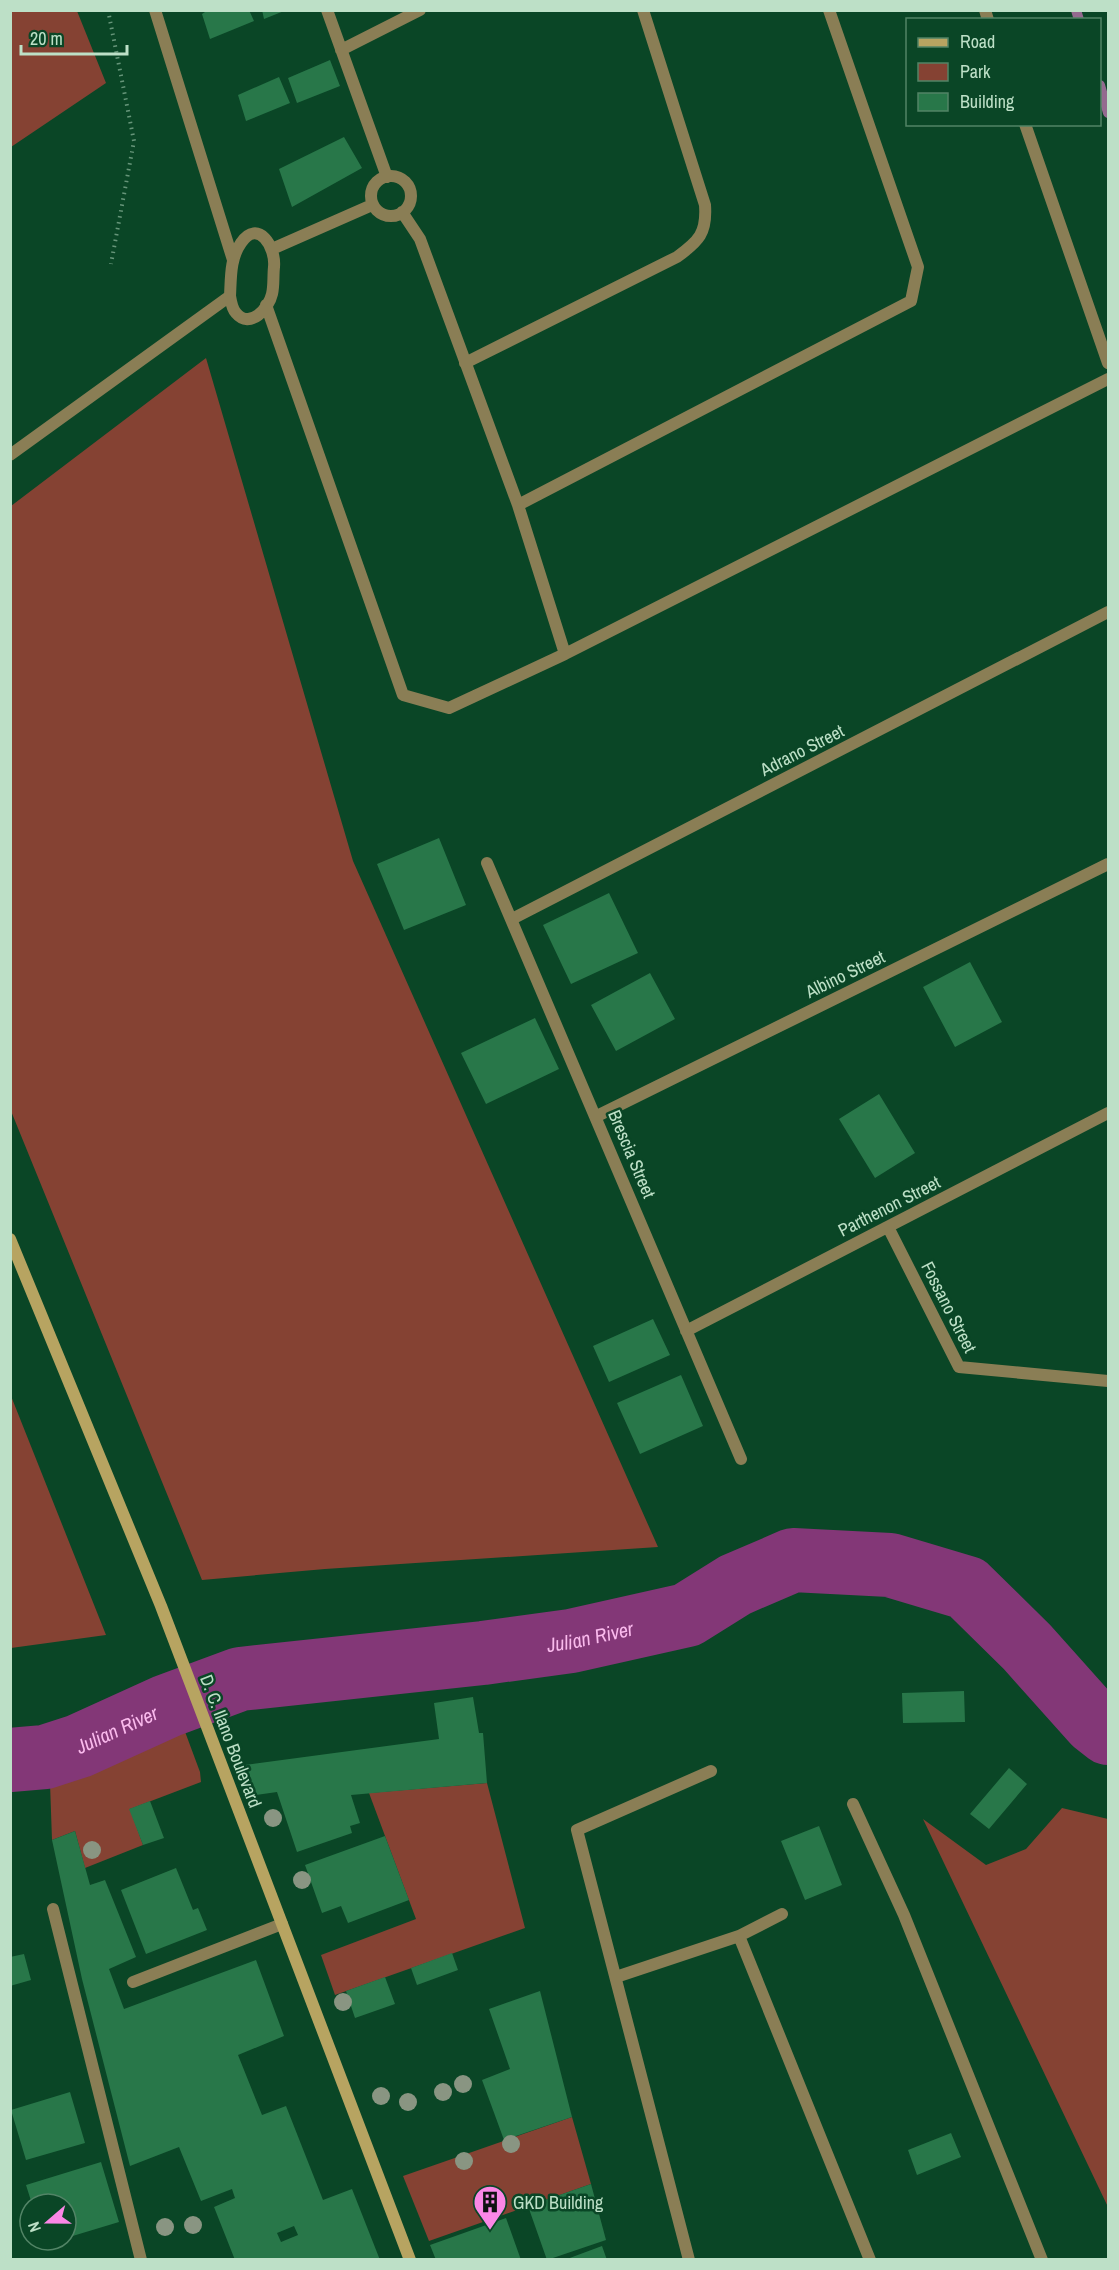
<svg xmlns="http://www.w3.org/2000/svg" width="1119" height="2270" font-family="'Archivo Narrow',sans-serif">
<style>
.green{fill:#854233}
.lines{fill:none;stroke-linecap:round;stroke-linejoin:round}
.stream{stroke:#946a8f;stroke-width:10}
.river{stroke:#833777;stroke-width:64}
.building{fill:#287749;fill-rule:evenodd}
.path{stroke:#669579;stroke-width:4;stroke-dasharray:1.5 4.5;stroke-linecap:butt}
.lane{stroke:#8a7e55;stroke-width:12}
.street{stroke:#8a7e55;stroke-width:12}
.secondary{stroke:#b7a461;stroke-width:12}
.tree{fill:#899582}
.labels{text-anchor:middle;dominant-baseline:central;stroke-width:5;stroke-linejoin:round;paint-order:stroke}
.street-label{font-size:18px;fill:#bde0c7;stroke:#0a4626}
.poi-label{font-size:18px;fill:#bde0c7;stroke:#0a4626;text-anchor:start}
.water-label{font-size:20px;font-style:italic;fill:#fabaed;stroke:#0a4626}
</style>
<rect width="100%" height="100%" fill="#0a4626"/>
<!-- green -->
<path class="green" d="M11 10 77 11 106 83 11 147Z
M206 358 353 861 658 1547 325 1569 202 1580 11 1111V506Z
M11 1396 106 1635 11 1648Z
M184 1729 200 1772 201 1782 130 1809 143 1845 85 1868 75 1831 52 1840 50 1783 112 1761Z
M487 1783 525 1928 335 1995 321 1955 416 1919 369 1793Z
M1062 1808 1108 1819V2207L923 1819 986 1865 1026 1849Z
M572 2117 591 2184 429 2241 403 2176Z"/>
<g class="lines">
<!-- stream -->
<path class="stream" d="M1076 10 1079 20
M1100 85 1108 113"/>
<!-- river -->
<path class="river" id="s1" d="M10 1760 45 1757 79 1746 167 1706 240 1679 483 1653 571 1641 687 1615 735 1585 793 1560 890 1565 967 1588 1027 1647 1094 1722 1108 1733"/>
</g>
<!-- building -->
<path class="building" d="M208 10H249L254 21 210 39 202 14Z
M262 10H284V11L264 19Z
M330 60 340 86 297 103 288 78Z
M279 77 290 103 246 121 238 95Z
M344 137 362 168 292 207 279 169Z
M439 838 466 905 404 930 377 864Z
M609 893 638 953 571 984 543 925Z
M970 962 1002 1022 955 1047 923 987Z
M650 973 675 1019 616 1051 591 1005Z
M535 1018 559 1069 486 1104 461 1053Z
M879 1094 915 1153 875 1178 839 1119Z
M653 1319 670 1355 609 1382 593 1346Z
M681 1375 703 1426 640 1454 617 1403Z
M964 1691 965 1722 903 1723 902 1693Z
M473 1697 479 1733H483L487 1783 351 1795 360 1823 350 1826 352 1833 297 1852 277 1792 256 1795 245 1765 439 1739 434 1703Z
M1009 1768 1027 1784 989 1829 970 1814Z
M150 1801 164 1838 143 1845 129 1809Z
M819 1826 842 1885 805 1900 781 1841Z
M75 1831 90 1885 105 1880 136 1957 109 1969 124 2009 256 1960 284 2036 238 2055 262 2115 286 2106 323 2200 352 2189 380 2260H235L214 2207 235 2198 232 2189 201 2201 179 2147 130 2166 82 1979 52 1840ZM294 2226 298 2235 281 2242 277 2233Z
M385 1836 409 1900 348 1923 341 1906 322 1913 305 1865Z
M176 1868 193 1910 198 1908 207 1930 146 1954 121 1890Z
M452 1953 458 1970 417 1985 411 1968Z
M24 1954 31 1980 10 1986V1957Z
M385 1977 395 2004 355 2018 346 1991Z
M540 1991 572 2117 504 2140 482 2080 510 2069 489 2009Z
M70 2092 85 2143 26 2160 11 2110Z
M951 2133 961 2157 917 2175 908 2150Z
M101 2162 119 2222 66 2238V2204H32L26 2185Z
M591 2184 606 2240 547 2260 528 2206Z
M506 2218 521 2260H436L430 2245Z
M602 2246 607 2260H567V2259Z"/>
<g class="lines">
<!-- path -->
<path class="path" d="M108 10 134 141 111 264"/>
<!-- lane -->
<path class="lane" d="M133 1982 282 1924"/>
<!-- street -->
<path class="street" d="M155 10 233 260
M327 10 387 177
M985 10 988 20
M341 50 420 10
M1025 124 1108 363
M371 196a20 20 0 1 1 40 0a20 20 0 1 1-40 0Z
M402 212 420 239 518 505 565 654
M272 249 372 205
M266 305 403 695 449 708 565 654 1108 379
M465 363 677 257C699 241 707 233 705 205L643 10
M10 455 230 296C231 278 230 258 241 243 258 218 276 247 274 267 273 276 274 286 272 294 269 308 250 330 236 313 232 309 231 302 230 296
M518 505 911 301 918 267 829 10
M487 863 741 1459
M512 919 1108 612
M597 1116 1108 864
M888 1227 959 1367 1108 1381
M686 1331 1108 1113
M853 1804 904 1915 1042 2260
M53 1909 141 2260
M739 1936 870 2260
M616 1977 739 1936 782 1914
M689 2260 577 1830 711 1771"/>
<!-- secondary -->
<path class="secondary" d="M10 1239 161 1606 410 2260"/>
</g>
<!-- trees -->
<g class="tree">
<circle cx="273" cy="1818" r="9"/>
<circle cx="92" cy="1850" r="9"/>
<circle cx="302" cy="1880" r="9"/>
<circle cx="343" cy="2002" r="9"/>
<circle cx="463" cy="2084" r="9"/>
<circle cx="443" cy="2092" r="9"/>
<circle cx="381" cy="2096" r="9"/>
<circle cx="408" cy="2102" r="9"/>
<circle cx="511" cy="2144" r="9"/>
<circle cx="464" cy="2161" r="9"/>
<circle cx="193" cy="2225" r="9"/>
<circle cx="165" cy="2227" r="9"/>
</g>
<!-- icons -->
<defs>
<g id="building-pin" transform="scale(1.725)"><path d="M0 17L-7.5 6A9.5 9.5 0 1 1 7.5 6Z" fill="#fb87e6" stroke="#0a4626"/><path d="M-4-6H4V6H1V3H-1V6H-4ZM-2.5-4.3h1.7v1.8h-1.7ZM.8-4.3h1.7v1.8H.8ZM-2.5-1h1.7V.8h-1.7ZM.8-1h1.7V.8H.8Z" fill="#111"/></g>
</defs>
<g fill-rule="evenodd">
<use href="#building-pin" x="490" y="2202"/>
</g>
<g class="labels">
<!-- street labels -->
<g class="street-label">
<text transform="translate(802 750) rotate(-27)">Adrano Street</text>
<text transform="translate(845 974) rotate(-26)">Albino Street</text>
<text transform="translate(632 1154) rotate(67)">Brescia Street</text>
<text transform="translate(889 1206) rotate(-27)">Parthenon Street</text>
<text transform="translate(949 1307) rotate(63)">Fossano Street</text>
<text transform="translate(231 1741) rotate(69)">D. C. Ilano Boulevard</text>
</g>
<!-- poi labels -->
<g class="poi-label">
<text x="513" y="2202">GKD Building</text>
</g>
<!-- water labels -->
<g class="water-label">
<text stroke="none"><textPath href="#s1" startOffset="598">Julian River</textPath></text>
<text stroke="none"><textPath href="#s1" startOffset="112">Julian River</textPath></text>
</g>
</g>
<!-- border -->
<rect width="1119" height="2270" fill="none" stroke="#bde0c7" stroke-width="24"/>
<!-- legend -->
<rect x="906" y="18" width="195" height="108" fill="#0a4626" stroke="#528466" stroke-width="1.5"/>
<rect x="918" y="38" width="30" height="9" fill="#b7a461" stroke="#528466" stroke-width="1.5"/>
<text x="960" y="48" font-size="18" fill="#bde0c7">Road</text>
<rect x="918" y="63" width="30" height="18" fill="#854233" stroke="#528466" stroke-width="1.5"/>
<text x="960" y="78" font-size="18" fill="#bde0c7">Park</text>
<rect x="918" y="93" width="30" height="18" fill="#287749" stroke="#528466" stroke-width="1.5"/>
<text x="960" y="108" font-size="18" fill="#bde0c7">Building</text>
<!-- north arrow -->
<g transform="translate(48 2222) rotate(250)"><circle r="28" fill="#0a4626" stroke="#528466" stroke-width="1.5"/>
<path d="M0-4.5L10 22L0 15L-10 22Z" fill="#fb87e6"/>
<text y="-9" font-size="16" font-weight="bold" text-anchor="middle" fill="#bde0c7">N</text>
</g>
<!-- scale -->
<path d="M21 45v9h106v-9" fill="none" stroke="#bde0c7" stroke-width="3"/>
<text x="30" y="45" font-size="18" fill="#bde0c7" stroke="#0a4626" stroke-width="4.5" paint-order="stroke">20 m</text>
</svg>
